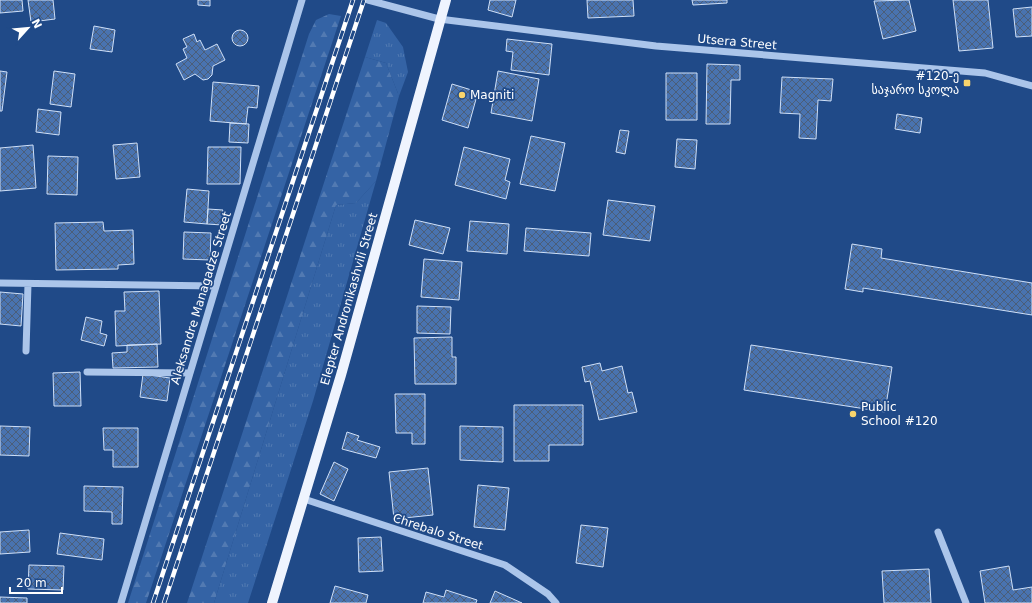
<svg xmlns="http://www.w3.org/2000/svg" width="1032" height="603" font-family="'DejaVu Sans','Noto Sans Georgian',sans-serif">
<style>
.grass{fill:url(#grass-tufts)}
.forest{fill:url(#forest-firs)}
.building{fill:url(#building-cross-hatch);stroke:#cfe0f8}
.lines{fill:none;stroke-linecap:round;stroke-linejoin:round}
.minor{stroke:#abc5ea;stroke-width:7}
.major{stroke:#eff4fe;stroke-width:10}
.rail-casing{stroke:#fff;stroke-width:4.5}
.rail{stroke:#204a88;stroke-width:3;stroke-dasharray:9;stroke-linecap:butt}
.poi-dot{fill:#f8d46c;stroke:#204a88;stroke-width:1.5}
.labels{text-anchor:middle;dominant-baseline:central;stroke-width:3.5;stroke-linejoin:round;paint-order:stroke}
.street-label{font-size:12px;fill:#fff;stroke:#204a88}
.poi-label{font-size:12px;fill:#fff;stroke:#204a88;text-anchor:start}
</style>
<defs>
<pattern id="grass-tufts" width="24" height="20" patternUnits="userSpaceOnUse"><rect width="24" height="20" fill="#3463a5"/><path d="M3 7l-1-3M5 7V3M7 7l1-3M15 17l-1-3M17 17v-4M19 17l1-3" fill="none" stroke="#527ab2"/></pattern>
<pattern id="forest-firs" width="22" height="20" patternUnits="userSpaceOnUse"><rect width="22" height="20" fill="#3463a5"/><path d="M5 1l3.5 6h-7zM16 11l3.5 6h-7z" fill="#527ab2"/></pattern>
<pattern id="building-cross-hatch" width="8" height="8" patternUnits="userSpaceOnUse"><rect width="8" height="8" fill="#4973b0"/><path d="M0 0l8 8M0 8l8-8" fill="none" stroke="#4b5e79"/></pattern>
</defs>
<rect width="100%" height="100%" fill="#204a88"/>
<!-- grass -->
<path class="grass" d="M377 20 386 23 403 47 408 72 399 96 386 63 365 57Z
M376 181 313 401 248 603H214L336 205 356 203Z"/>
<!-- forest -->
<path class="forest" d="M329 14 341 16 146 603H128L309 34 316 20Z
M365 57 386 63 399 96 376 181 356 203 336 205 214 603H187Z"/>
<!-- building -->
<path class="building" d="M0 0H22L23 11 0 13Z
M28 0H53L55 19 31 22Z
M198 0H210V6L198 5Z
M490 0H516L512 17 488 10Z
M587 0H633L634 16 588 18Z
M692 0H727V3L693 5Z
M909 0 916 31 883 39 874 1Z
M953 0H988L993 48 959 51Z
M1032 7V36L1016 37 1013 9Z
M94 26 115 30 112 52 90 49Z
M232 38a8 8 0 1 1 16 0a8 8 0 1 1-16 0Z
M194 34 197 42 200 40 205 50 217 44 225 60 213 66 212 75 208 79 203 80 195 74 184 80 176 64 187 58 183 49 187 47 183 39Z
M507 39 552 44 549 75 511 70 513 52 506 51Z
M707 64 740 65V80H731L730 124H706Z
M0 71 7 72 2 111H0Z
M54 71 75 74 71 107 50 104Z
M498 71 539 79 532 121 491 113Z
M666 73H697V120H666Z
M782 77 833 79 831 101 818 100 816 139 799 138 800 114 780 113Z
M213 82 259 86 257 108 248 107 246 124 210 121Z
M452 84 478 92 468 128 442 120Z
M38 109 61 112 59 135 36 132Z
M897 114 922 118 920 133 895 129Z
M230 123 249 124 248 143 229 142Z
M620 130 629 131 625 154 616 152Z
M531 136 565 143 555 191 520 184Z
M677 139 697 140 695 169 675 167Z
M137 143 140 177 116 179 113 145Z
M33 145 36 188 0 191V148Z
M208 147H241L240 184H207Z
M464 147 510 159 505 180 510 182 506 199 455 185Z
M48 156 78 157 77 195 47 194Z
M187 189 209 191 207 224 184 222Z
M608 200 655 206 650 241 603 235Z
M208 209 223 210 222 225 207 224Z
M415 220 450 228 443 254 409 245Z
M470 221 509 224 507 254 467 251Z
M103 222 104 231 133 230 134 264 118 265V269L56 270 55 223Z
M526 228 591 233 589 256 524 251Z
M184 232 211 233 210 260 183 259Z
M852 244 882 249 881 258 1032 283V315L863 288V292L845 289Z
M424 259 462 262 459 300 421 297Z
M159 291 161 344 116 346 115 311H125L124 292Z
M0 292 23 294 21 326 0 324Z
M417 306 451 307 450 334 417 333Z
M86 317 102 321 100 333 107 335 104 346 81 340Z
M452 337V357H456V384H415L414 338Z
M157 344 158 367 113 368 112 353 127 352V345Z
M751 345 892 367 885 412 744 390Z
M600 363 602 371 622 366 628 393 632 392 637 412 599 420 590 381 585 382 582 367Z
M80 372 81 406H54L53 373Z
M143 374 170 378 167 401 140 397Z
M395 394H425V444H412V433H396Z
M514 405H583V445H549V461H514Z
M0 426 30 427 29 456 0 455Z
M460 426 503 427V462L460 460Z
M103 428H138V467H113V450H104Z
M347 432 359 436 357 440 380 447 376 458 342 449Z
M334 462 348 469 334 501 320 494Z
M428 468 433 515 394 519 389 472Z
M478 485 509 488 505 530 474 527Z
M84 486 123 487 122 524H112V512L84 511Z
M581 525 608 528 603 567 576 563Z
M29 530 30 552 0 554V532Z
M60 533 104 539 102 560 57 554Z
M381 537 383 571 359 572 358 538Z
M29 565 64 566 63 590 28 589Z
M1009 566 1013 590 1032 587V603H985L980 571Z
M929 569 931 603H884L882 571Z
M335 586 368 595 366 603H330Z
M446 590 477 600 476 603H423L426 592 444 597Z
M495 591 522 603H490Z
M0 597 27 598V603H0Z"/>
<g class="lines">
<!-- minor -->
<path class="minor" d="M368 0 439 19 656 46 985 73 1032 86
M0 283 216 286
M26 351 28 284
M87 372 190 373
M304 499 505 565 548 594 556 603
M938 532 966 603
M121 603 302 0"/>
<!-- major -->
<path class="major" d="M272 603 341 375 446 0"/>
<!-- rail casing -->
<g class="rail-casing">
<path id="rail" d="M153 603 353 0
M164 603 364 0"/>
</g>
<!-- rail -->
<use href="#rail" class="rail"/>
</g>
<!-- markers -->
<g class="poi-dot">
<rect x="963" y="79" width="8" height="8" rx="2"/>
<circle cx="462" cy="95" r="4"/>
<circle cx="853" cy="414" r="4"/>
</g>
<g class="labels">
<!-- street labels -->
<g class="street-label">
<text transform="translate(737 42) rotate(5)">Utsera Street</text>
<text transform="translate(201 298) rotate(-73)">Aleksandre Managadze Street</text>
<text transform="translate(349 299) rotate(-74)">Elepter Andronikashvili Street</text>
<text transform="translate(438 532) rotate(18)">Chrebalo Street</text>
</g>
<!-- poi labels -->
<g class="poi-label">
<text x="959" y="76" text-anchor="end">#120-ე<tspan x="959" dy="14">საჯარო სკოლა</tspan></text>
<text x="470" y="95">Magniti</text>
<text x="861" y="407">Public<tspan x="861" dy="14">School #120</tspan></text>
</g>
</g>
<!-- north arrow -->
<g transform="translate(28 28) rotate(63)" stroke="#204a88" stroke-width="3" paint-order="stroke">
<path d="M0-3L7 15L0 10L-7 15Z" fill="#ffffff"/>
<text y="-6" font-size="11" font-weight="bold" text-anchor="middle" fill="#ffffff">N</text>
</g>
<!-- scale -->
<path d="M10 587v6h52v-6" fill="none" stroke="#ffffff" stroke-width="2"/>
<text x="16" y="587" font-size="12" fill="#ffffff" stroke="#204a88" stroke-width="3" paint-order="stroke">20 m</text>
</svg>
